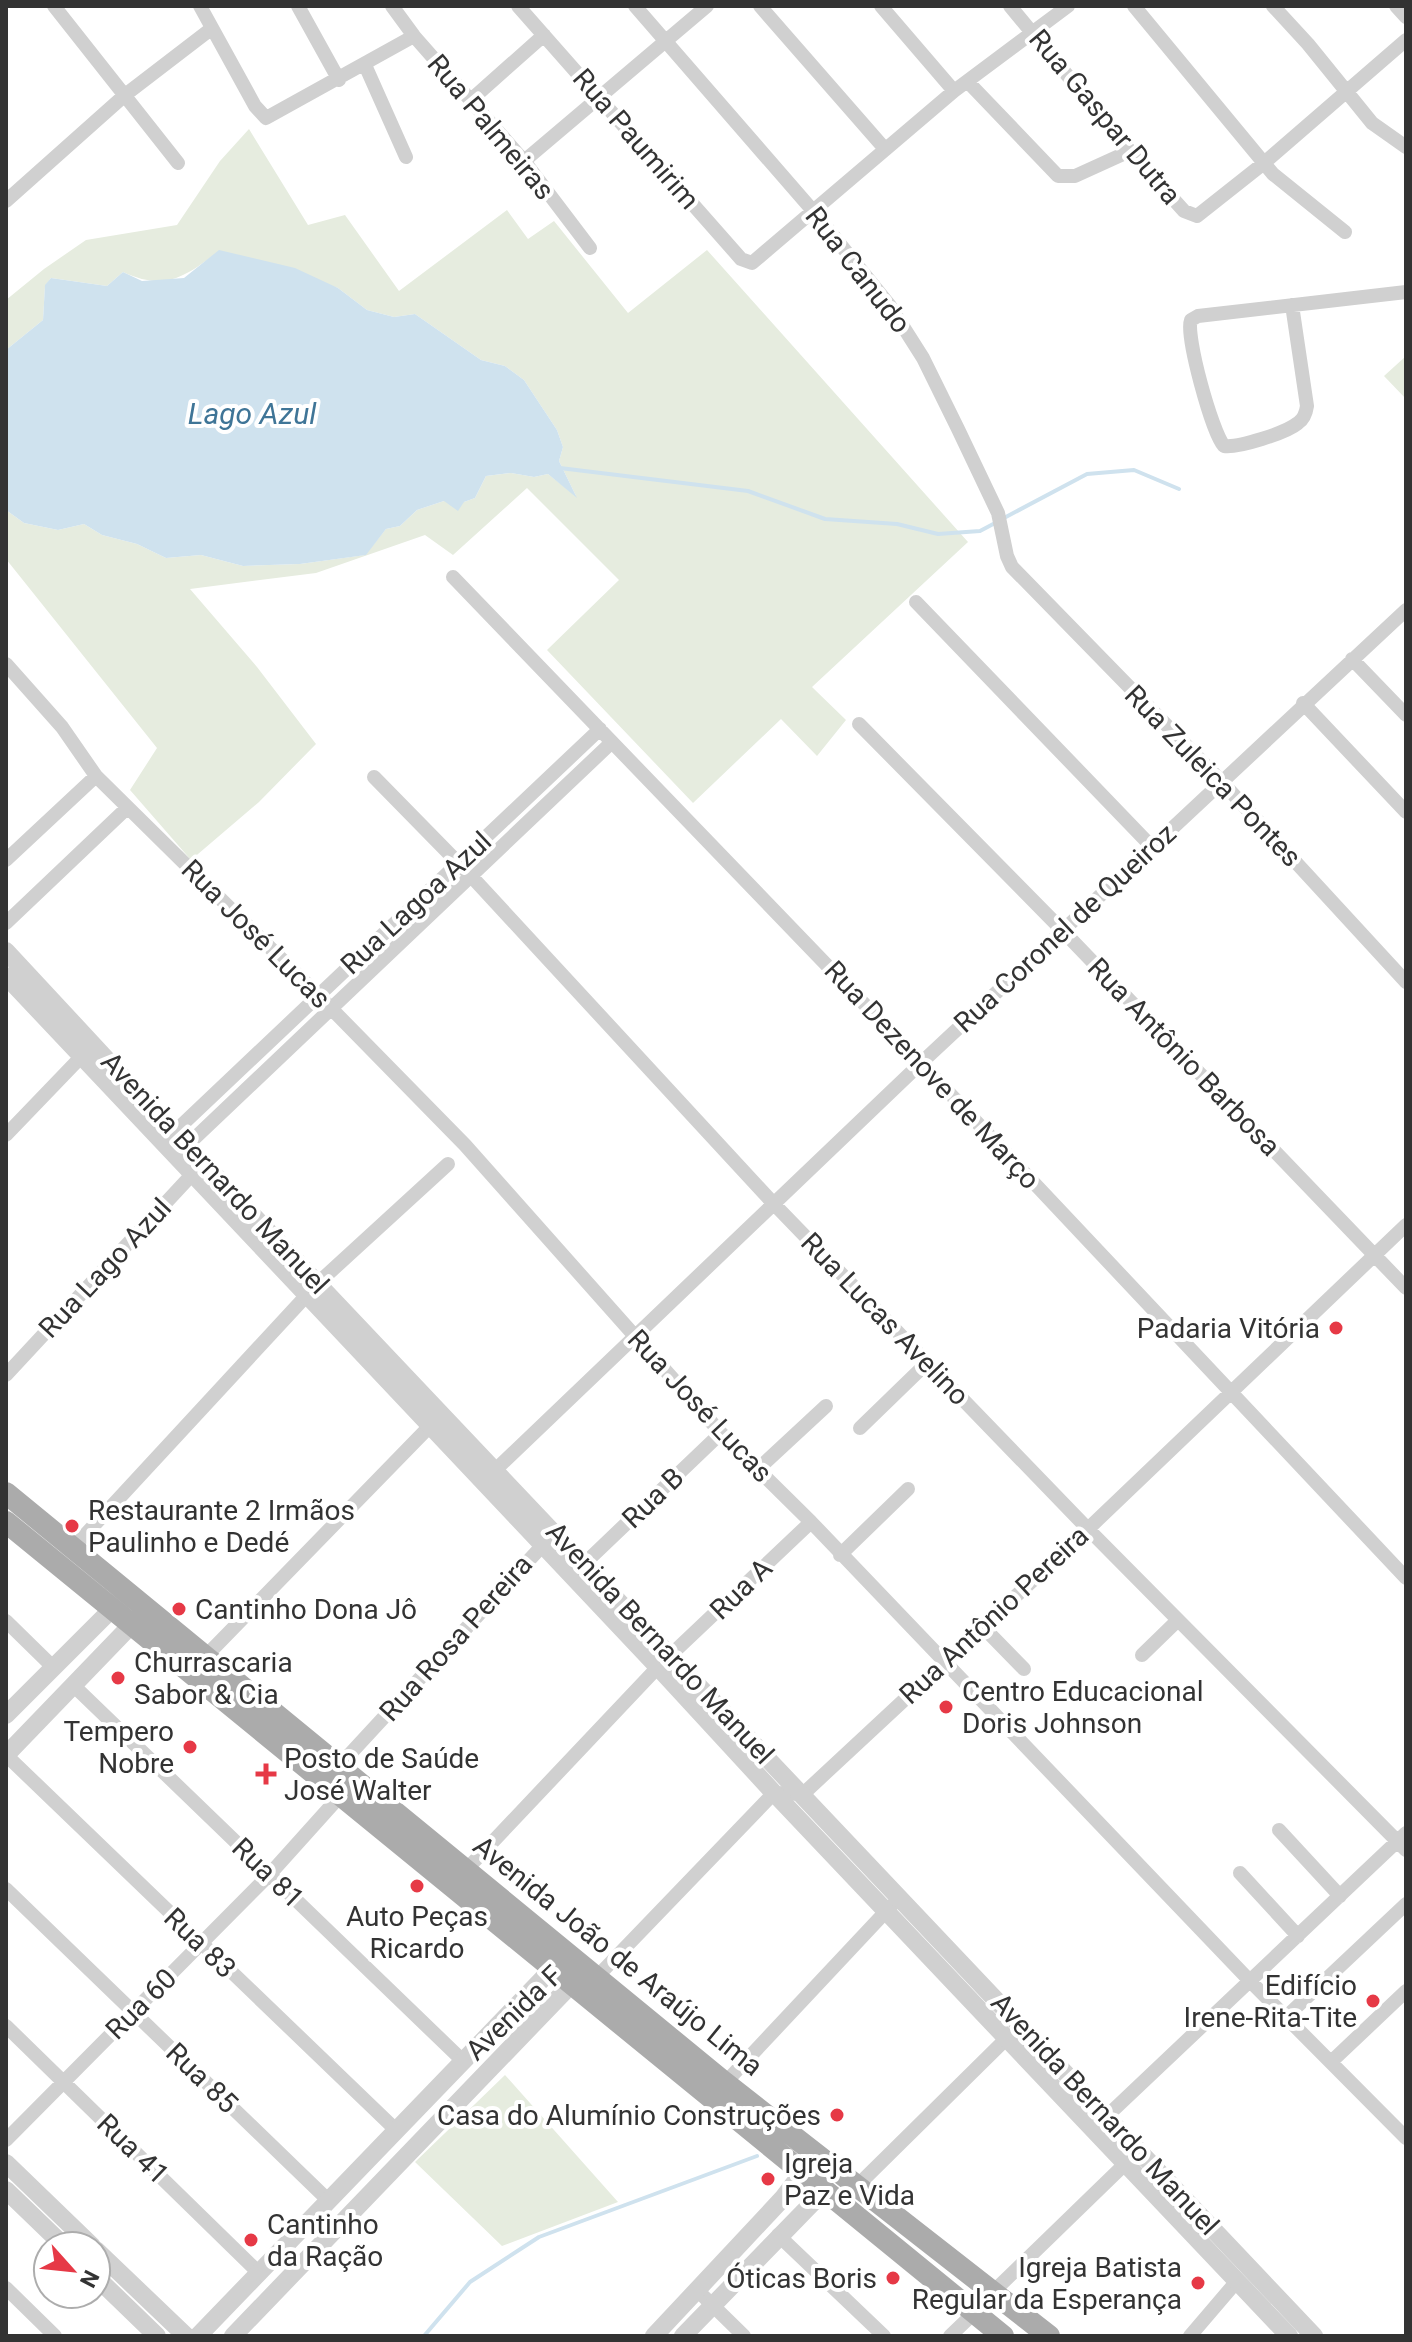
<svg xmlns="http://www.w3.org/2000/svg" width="1412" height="2342" font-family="Roboto,sans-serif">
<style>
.green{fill:#e6ecdf}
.water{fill:#cfe2ee}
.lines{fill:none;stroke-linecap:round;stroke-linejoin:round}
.stream{stroke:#cfe2ee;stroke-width:4}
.minor{stroke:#d0d0d0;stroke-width:14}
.tertiary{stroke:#d0d0d0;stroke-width:18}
.primary{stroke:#ababab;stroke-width:22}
.poi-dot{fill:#e63946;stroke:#fff;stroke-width:3}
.labels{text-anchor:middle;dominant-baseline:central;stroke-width:8;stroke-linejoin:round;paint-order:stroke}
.street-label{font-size:28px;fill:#333;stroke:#fff}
.poi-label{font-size:28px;fill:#333;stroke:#fff;text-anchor:start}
.water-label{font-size:30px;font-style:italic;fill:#3f7597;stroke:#fff}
</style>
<rect width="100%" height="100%" fill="#fff"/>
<!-- green -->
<path class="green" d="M249 129 308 225 345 215 399 291 507 210 528 239 554 221 628 313 707 250 968 542 812 687 846 720 817 756 781 719 693 803 547 650 619 580 527 488 453 555 425 535 316 573 190 589 257 667 316 744 259 802 191 860 130 790 157 748 6 559V510L24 523 58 530 84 524 102 535 137 544 166 558 201 555 243 566 300 564 365 555 386 529 400 526 417 510 444 501 464 502 475 498 486 476 511 473 534 477 548 474 576 496 559 461 563 447 557 430 524 380 505 366 481 360 415 314 394 317 367 310 338 288 219 251C186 276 166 292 123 272L107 286 51 278 45 286 43 320 6 350V300L44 269 86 240 177 225 220 161Z
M1406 356V399L1384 376Z
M505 2075 618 2202 502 2246 415 2162Z"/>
<!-- water -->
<path class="water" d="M219 250 295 268 338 288 367 310 394 317 415 314 481 360 505 366 524 380 557 430 563 447 559 461 577 498 548 474 534 477 511 473 486 476 475 498 464 502 458 511 444 501 417 510 400 526 386 529 366 555 300 564 243 566 201 555 166 558 137 544 102 535 84 524 58 530 24 523 6 510V350L43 320 45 285 51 278 107 286 123 272 142 281 184 278Z"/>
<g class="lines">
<!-- stream -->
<path class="stream" d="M560 468 748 491 825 519 897 524 938 534 980 531 997 522
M1004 518 1087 474 1134 470 1179 489
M424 2336 470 2282 539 2237 757 2156"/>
<!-- minor -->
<path class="minor" d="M54 6 178 163
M200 6 255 106 266 118 414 36
M298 6 339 80
M392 6 414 36 524 161 590 248
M518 6 741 259 752 263 954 91 1068 6
M635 6 814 212 890 306 923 358 958 429 998 513 1007 556 1012 567 1221 781 1406 982
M760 6 885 149
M881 6 954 91
M1010 6 1130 151 1184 211 1197 216 1264 163 1406 40
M1134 6 1273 174 1345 232
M1273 6 1308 44 1372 123 1406 147
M1396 6 1406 17
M365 65 406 157
M968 82 1058 176H1075L1130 151
M472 99 544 35
M524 161 707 6
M6 201 125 95 211 29
M1292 305 1307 406C1306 413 1304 419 1298 423 1286 433 1238 448 1224 446 1212 432 1185 335 1191 320L1198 316 1406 292
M453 577 921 1063 1406 1578
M916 602 1152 847
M1352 659 1406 715
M6 664 62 727 96 776 318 995 465 1145 721 1433 811 1522 1250 1981 1406 2138
M1303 703 1406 812
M859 724 1063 931 1406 1288
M374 777 472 877 773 1203 1088 1529 1406 1850
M6 860 96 776
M6 923 127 808
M6 1135 81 1057
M167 1139 600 729
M179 1153 612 742
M318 1283 448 1164
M6 1375 199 1167
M860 1428 928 1362
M758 1469 826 1406
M489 1476 921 1063 1406 610
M73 1548 307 1295
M840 1555 908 1489
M585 1563 721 1433
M6 1621 54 1668
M982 1626 1024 1669
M1142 1655 1178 1620
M206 1656 430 1426
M73 1685 463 2061
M6 1755 396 2130
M338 1767 543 1545
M1279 1830 1340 1896
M466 1870 658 1667 811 1522
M1240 1873 1298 1936
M6 1889 329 2201
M593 1981 774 1793 803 1794 1088 1529 1406 1225
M1286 2017 1406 1904
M6 2026 260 2274
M1331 2062 1406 1991
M725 2083 891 1906
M1107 2116 1406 1833
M6 2140 269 1875 340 1796
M856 2187 1008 2037
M778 2235 884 2336
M6 2288 55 2336
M697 2290 744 2336
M993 2292 1126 2163
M950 2336 974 2313
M1190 2336 1237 2281"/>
<!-- tertiary -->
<path class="tertiary" d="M6 951 174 1132 1314 2336
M6 976 658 1667 774 1793 1289 2336
M6 1715 120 1601
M6 1755 140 1616
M6 2163 92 2246
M6 2190 64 2246
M96 2250 186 2336
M96 2277 157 2336
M198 2336 553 1968 565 1963
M233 2336 564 1992 571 1983 573 1969
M654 2336 783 2198 802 2173
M683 2336 824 2191"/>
<!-- primary -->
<path class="primary" d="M6 1493 725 2083 1049 2336
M6 1522 1003 2336"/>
</g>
<!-- markers -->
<g class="poi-dot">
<circle cx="1336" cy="1328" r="8"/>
<circle cx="72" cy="1526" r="8"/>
<circle cx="179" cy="1609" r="8"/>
<circle cx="118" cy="1678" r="8"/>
<circle cx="946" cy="1707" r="8"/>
<circle cx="190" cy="1747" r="8"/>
<path d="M262 1762h8v8h8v8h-8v8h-8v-8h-8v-8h8z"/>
<circle cx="417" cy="1886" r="8"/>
<circle cx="1373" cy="2001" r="8"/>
<circle cx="837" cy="2115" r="8"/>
<circle cx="768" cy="2179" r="8"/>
<circle cx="251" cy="2240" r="8"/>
<circle cx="893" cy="2278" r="8"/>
<circle cx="1198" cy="2283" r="8"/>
</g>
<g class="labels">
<!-- street labels -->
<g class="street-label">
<text transform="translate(1105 117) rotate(50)">Rua Gaspar Dutra</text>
<text transform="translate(491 127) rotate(50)">Rua Palmeiras</text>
<text transform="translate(636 139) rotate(49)">Rua Paumirim</text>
<text transform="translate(858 270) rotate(52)">Rua Canudo</text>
<text transform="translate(1213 776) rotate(46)">Rua Zuleica Pontes</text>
<text transform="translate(416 903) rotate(-43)">Rua Lagoa Azul</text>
<text transform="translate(1065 928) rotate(-43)">Rua Coronel de Queiroz</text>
<text transform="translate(256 934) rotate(45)">Rua José Lucas</text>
<text transform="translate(1184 1057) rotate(46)">Rua Antônio Barbosa</text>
<text transform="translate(932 1075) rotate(47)">Rua Dezenove de Março</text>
<text transform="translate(215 1173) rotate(47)">Avenida Bernardo Manuel</text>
<text transform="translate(105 1268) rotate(-47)">Rua Lago Azul</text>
<text transform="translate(885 1319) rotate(46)">Rua Lucas Avelino</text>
<text transform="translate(700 1406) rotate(47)">Rua José Lucas</text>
<text transform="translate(653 1498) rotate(-44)">Rua B</text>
<text transform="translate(741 1589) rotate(-44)">Rua A</text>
<text transform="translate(994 1615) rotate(-43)">Rua Antônio Pereira</text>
<text transform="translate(456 1638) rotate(-48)">Rua Rosa Pereira</text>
<text transform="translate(660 1643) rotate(47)">Avenida Bernardo Manuel</text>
<text transform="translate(268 1873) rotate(44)">Rua 81</text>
<text transform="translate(200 1943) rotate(44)">Rua 83</text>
<text transform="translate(618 1956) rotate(39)">Avenida João de Araújo Lima</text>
<text transform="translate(141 2004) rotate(-45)">Rua 60</text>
<text transform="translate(514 2013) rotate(-44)">Avenida F</text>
<text transform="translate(202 2078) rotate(44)">Rua 85</text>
<text transform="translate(1105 2114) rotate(47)">Avenida Bernardo Manuel</text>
<text transform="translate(133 2149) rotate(44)">Rua 41</text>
</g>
<!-- poi labels -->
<g class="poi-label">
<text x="1320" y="1328" text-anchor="end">Padaria Vitória</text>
<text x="88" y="1510">Restaurante 2 Irmãos<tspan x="88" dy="32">Paulinho e Dedé</tspan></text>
<text x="195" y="1609">Cantinho Dona Jô</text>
<text x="134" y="1662">Churrascaria<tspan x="134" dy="32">Sabor &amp; Cia</tspan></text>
<text x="962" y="1691">Centro Educacional<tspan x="962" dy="32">Doris Johnson</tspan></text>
<text x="174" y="1731" text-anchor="end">Tempero<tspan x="174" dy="32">Nobre</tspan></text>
<text x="284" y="1758">Posto de Saúde<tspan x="284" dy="32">José Walter</tspan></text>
<text x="417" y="1916" text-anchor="middle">Auto Peças<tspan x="417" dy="32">Ricardo</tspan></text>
<text x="1357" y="1985" text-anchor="end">Edifício<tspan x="1357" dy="32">Irene-Rita-Tite</tspan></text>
<text x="821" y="2115" text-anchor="end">Casa do Alumínio Construções</text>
<text x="784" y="2163">Igreja<tspan x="784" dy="32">Paz e Vida</tspan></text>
<text x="267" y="2224">Cantinho<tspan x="267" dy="32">da Ração</tspan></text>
<text x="1182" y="2267" text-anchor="end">Igreja Batista<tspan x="1182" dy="32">Regular da Esperança</tspan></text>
<text x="877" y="2278" text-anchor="end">Óticas Boris</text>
</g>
<!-- water labels -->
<g class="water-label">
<text x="252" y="413">Lago Azul</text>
</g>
</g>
<!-- border -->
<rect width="1412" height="2342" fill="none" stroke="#333333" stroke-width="16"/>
<!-- north arrow -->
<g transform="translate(72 2270) rotate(117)"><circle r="38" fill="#ffffff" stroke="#adadad" stroke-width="2"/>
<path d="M0-6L14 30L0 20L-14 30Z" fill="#e63946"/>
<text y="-12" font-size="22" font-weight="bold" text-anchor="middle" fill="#333333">N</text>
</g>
</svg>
